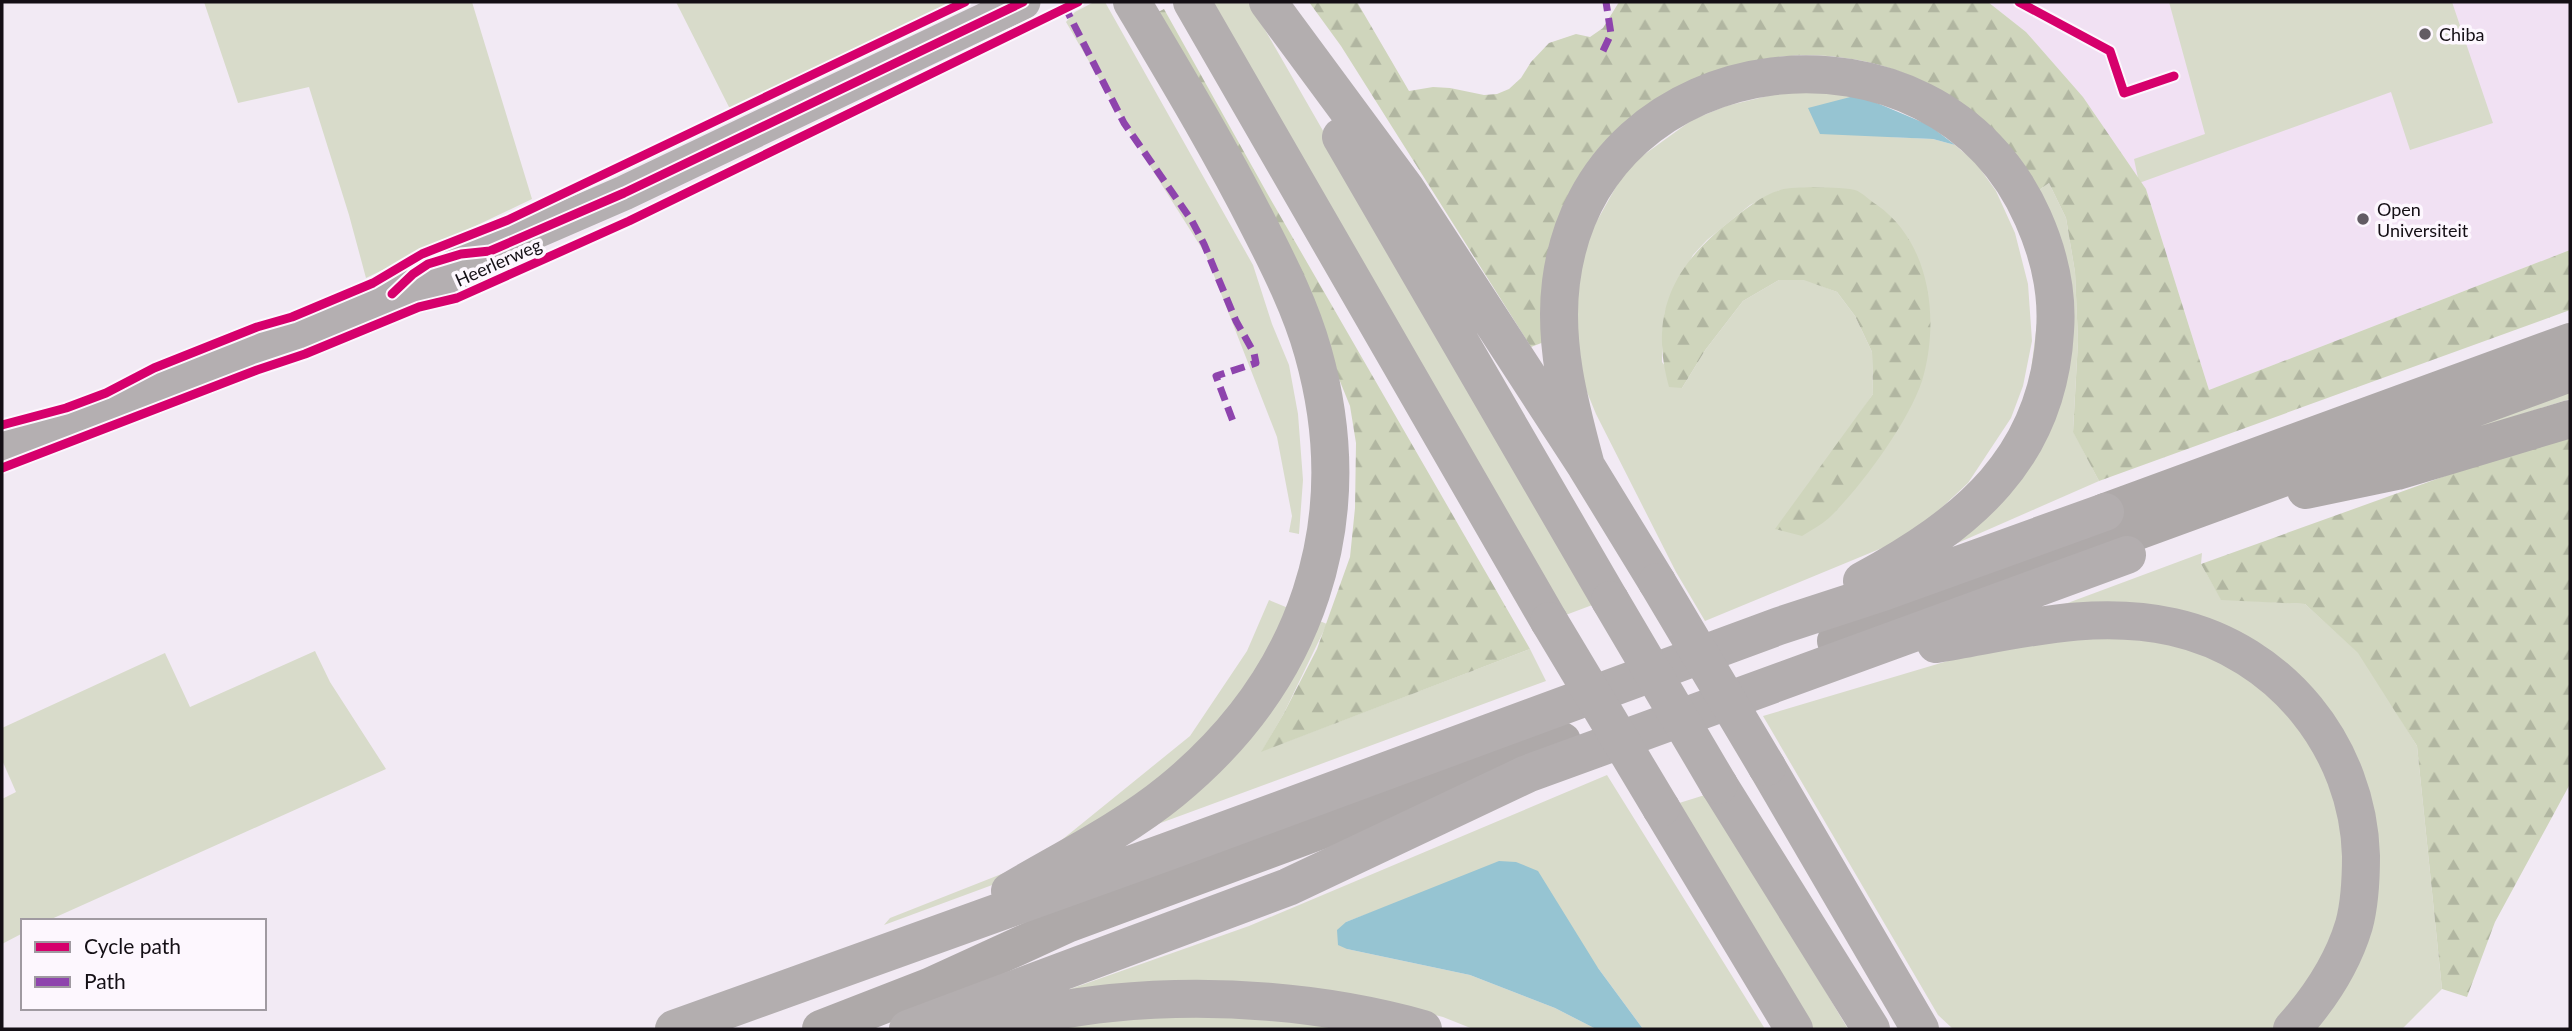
<svg xmlns="http://www.w3.org/2000/svg" width="2572" height="1031" font-family="Lato,sans-serif">
<style>
.built{fill:#f1e1f3}
.grass{fill:#d8dbca;fill-rule:evenodd}
.forest{fill:url(#forest-firs)}
.water{fill:#96c4d2}
.lines{fill:none;stroke-linecap:round;stroke-linejoin:round}
.secondary{stroke:#b4afb1;stroke-width:35}
.primary{stroke:#aea9a9;stroke-width:38}
.highway{stroke:#b3aeaf;stroke-width:38}
.highway-bridge{stroke:#b3aeaf;stroke-width:38}
.quiet{stroke:#8e44ad;stroke-width:7;stroke-dasharray:14 7;stroke-linecap:butt}
.cycleway-casing{stroke:#fdf7fe;stroke-width:13}
.cycleway{stroke:#d6006c;stroke-width:9}
.poi-dot{fill:#625c63;stroke:#fdf7fe;stroke-width:2.5}
.labels{text-anchor:middle;dominant-baseline:central;stroke-width:7;stroke-linejoin:round;paint-order:stroke}
.poi-label{font-size:18px;fill:#140f15;stroke:#fdf7fe;text-anchor:start}
.street-label{font-size:18px;fill:#140f15;stroke:#fdf7fe}
</style>
<defs>
<pattern id="forest-firs" width="22" height="20" patternUnits="userSpaceOnUse" patternTransform="scale(1.75)"><rect width="22" height="20" fill="#cfd5bc"/><path d="M5 1l3.5 6h-7zM16 11l3.5 6h-7z" fill="#b1b6a1"/></pattern>
</defs>
<rect width="100%" height="100%" fill="#f2eaf4"/>
<!-- built -->
<path class="built" d="M1988 2H2570V250L2209 390 2146 189 2083 97 2026 32Z"/>
<!-- grass -->
<path class="grass" d="M204 2H472L532 199 366 278 349 215 309 87 238 103Z
M676 2H961L731 111Z
M1094 2H1105L1253 265 1272 324 1289 365 1298 414 1303 480 1299 534 1289 532 1292 516 1277 437 1206 255 1153 171 1066 22 1075 12Z
M1206 2H1249L1595 604 1563 616Z
M2169 2H2452L2493 123 2410 150 2391 92 2139 183 2134 159 2205 134Z
M1793 90 1858 95 1891 137 1933 139 1955 145 1976 163 1996 191 2015 233 2028 284 2032 341 2023 386 2011 418 1968 483 1936 513 1899 541 1705 621 1676 572 1596 414 1582 380 1577 352 1576 288 1588 237 1627 167 1692 120 1726 106ZM1780 190 1921 382 1856 419 1873 394 1872 352 1855 316 1837 292 1804 279 1779 280 1743 301 1706 349 1682 388 1662 362V335L1665 311 1693 255 1707 240 1750 205Z
M2049 183 2066 218 2075 272 2078 341 2073 431 2099 481 1928 556 2019 465 2051 213 2039 190Z
M2570 390V399L2465 432Z
M2202 553 2201 564 2221 599 2305 604 2362 656 2417 746 2442 989 2402 1029H1953L1938 1015 1763 716 1971 654 2065 604Z
M1269 600 1327 624 1284 713 1262 751 1530 649 1546 681 884 925 890 918 1037 860 1190 736 1247 651Z
M315 651 330 682 386 769 47 921H23V933L2 944V799L16 792 2 760V728L165 653 190 707Z
M1607 775 1765 1029H1643L1598 968 1391 905 1346 922 1347 949 1470 975 1555 1008 1596 1029H1473L1443 1017 1388 1003 1039 1000 1249 926Z
M1708 794 1848 1029H1813L1676 804Z
M1258 1016 1361 1029H1033L1113 1017Z"/>
<!-- forest -->
<path class="forest" d="M1309 2H1357L1409 91 1433 87 1450 88 1484 95 1497 94 1509 89 1521 78 1531 62 1549 43 1576 34 1590 37 1603 28 1619 2H1988L2026 32 2083 97 2146 189 2209 390 2570 250V310L2099 481 2073 432 2078 341 2075 272 2066 218 2049 183 2039 190C1974 68 1808 17 1688 87 1677 94 1644 109 1638 117 1630 125 1620 159 1615 171 1592 228 1568 285 1544 342L1531 347 1341 46Z
M1164 9 1267 193 1530 649 1261 752 1284 713 1317 649 1350 557 1355 508 1356 443 1350 406 1298 278 1154 14Z
M1812 187C1825 188 1842 187 1855 190 1862 192 1870 201 1877 205 1931 243 1940 321 1922 381 1908 423 1861 487 1829 518 1821 525 1811 530 1802 536L1775 529 1873 394 1872 352 1855 316 1837 292 1804 280H1779L1743 301 1706 349 1682 388 1669 387C1649 315 1672 267 1729 222 1744 210 1761 196 1780 190 1789 187 1802 188 1812 187Z
M2570 431V784L2495 922 2467 997 2442 989 2417 746 2358 653 2305 604 2221 600 2201 564Z"/>
<!-- water -->
<path class="water" d="M1858 95 1929 125 1955 145 1933 139 1820 134 1808 108Z
M1499 861 1516 862 1538 871 1598 968 1643 1029H1596L1555 1008 1470 975 1347 949 1338 945 1337 930 1346 922Z"/>
<g class="lines">
<!-- secondary -->
<path class="secondary" d="M392 294 413 274 428 264 461 254 490 251 624 193 1023 2
M2 450 120 405 392 294C440 291 456 286 490 251"/>
<!-- primary -->
<path class="primary" d="M2306 490 2397 471 2570 419
M2105 512 2570 342
M1836 641 2570 373
M821 1029 929 987 1067 924 1562 741"/>
<!-- highway -->
<path class="highway" d="M1192 2 1549 621
M1268 2 1406 189 1586 466 1657 582
M1341 137 1610 600
M1586 466C1570 406 1553 345 1561 282 1592 37 1937 0 2033 218 2049 254 2058 291 2055 331 2048 459 1967 524 1862 581
M1936 644C2016 631 2092 609 2173 627 2281 651 2358 747 2361 856 2361 879 2360 903 2354 925 2342 965 2320 998 2292 1029
M1767 767 1920 1029
M1719 785 1871 1029
M1661 808 1794 1029
M1010 891C1064 859 1122 831 1171 791 1307 680 1361 522 1313 352 1301 309 1280 267 1260 228 1221 151 1176 76 1132 2
M674 1029 1166 852 1779 626 1883 592 2105 512
M908 1029 1288 887 1527 774 2127 555
M964 1029C1013 1019 1062 1008 1111 1003 1214 993 1323 1001 1423 1029"/>
<!-- highway-bridge -->
<path class="highway-bridge" d="M1657 582 1767 767
M1610 600 1719 785
M1549 621 1661 808"/>
<!-- quiet -->
<path class="quiet" d="M1064 5 1124 123 1192 221 1204 244 1236 321 1254 353 1256 363 1216 376 1234 424
M1603 51 1611 34 1606 2"/>
<!-- cycleway casing -->
<g class="cycleway-casing">
<path id="cycleway" d="M2019 2 2110 51 2124 93 2174 76
M392 294 413 274 428 264 461 254 490 251 624 193 1023 2
M2 425 66 408 106 393 154 368 257 327 292 317 373 283 422 254 508 220 965 2
M2 468 257 370 305 354 419 307 457 298 629 221 1078 2"/>
</g>
<!-- cycleway -->
<use href="#cycleway" class="cycleway"/>
</g>
<!-- markers -->
<g class="poi-dot">
<circle cx="2425" cy="34" r="7"/>
<circle cx="2363" cy="219" r="7"/>
</g>
<g class="labels">
<!-- poi labels -->
<g class="poi-label">
<text x="2439" y="34">Chiba</text>
<text x="2377" y="209">Open<tspan x="2377" dy="21">Universiteit</tspan></text>
</g>
<!-- street labels -->
<g class="street-label">
<text transform="translate(498 262) rotate(-24)">Heerlerweg</text>
</g>
</g>
<!-- border -->
<rect width="2572" height="1031" fill="none" stroke="#140f15" stroke-width="7"/>
<!-- legend -->
<rect x="21" y="919" width="245" height="91" fill="#fdf7fe" stroke="#a09aa1" stroke-width="2"/>
<rect x="35" y="942" width="35" height="10" fill="#d6006c" stroke="#a09aa1" stroke-width="2"/>
<text x="84" y="954" font-size="21" fill="#140f15">Cycle path</text>
<rect x="35" y="977" width="35" height="10" fill="#8e44ad" stroke="#a09aa1" stroke-width="2"/>
<text x="84" y="989" font-size="21" fill="#140f15">Path</text>
</svg>
